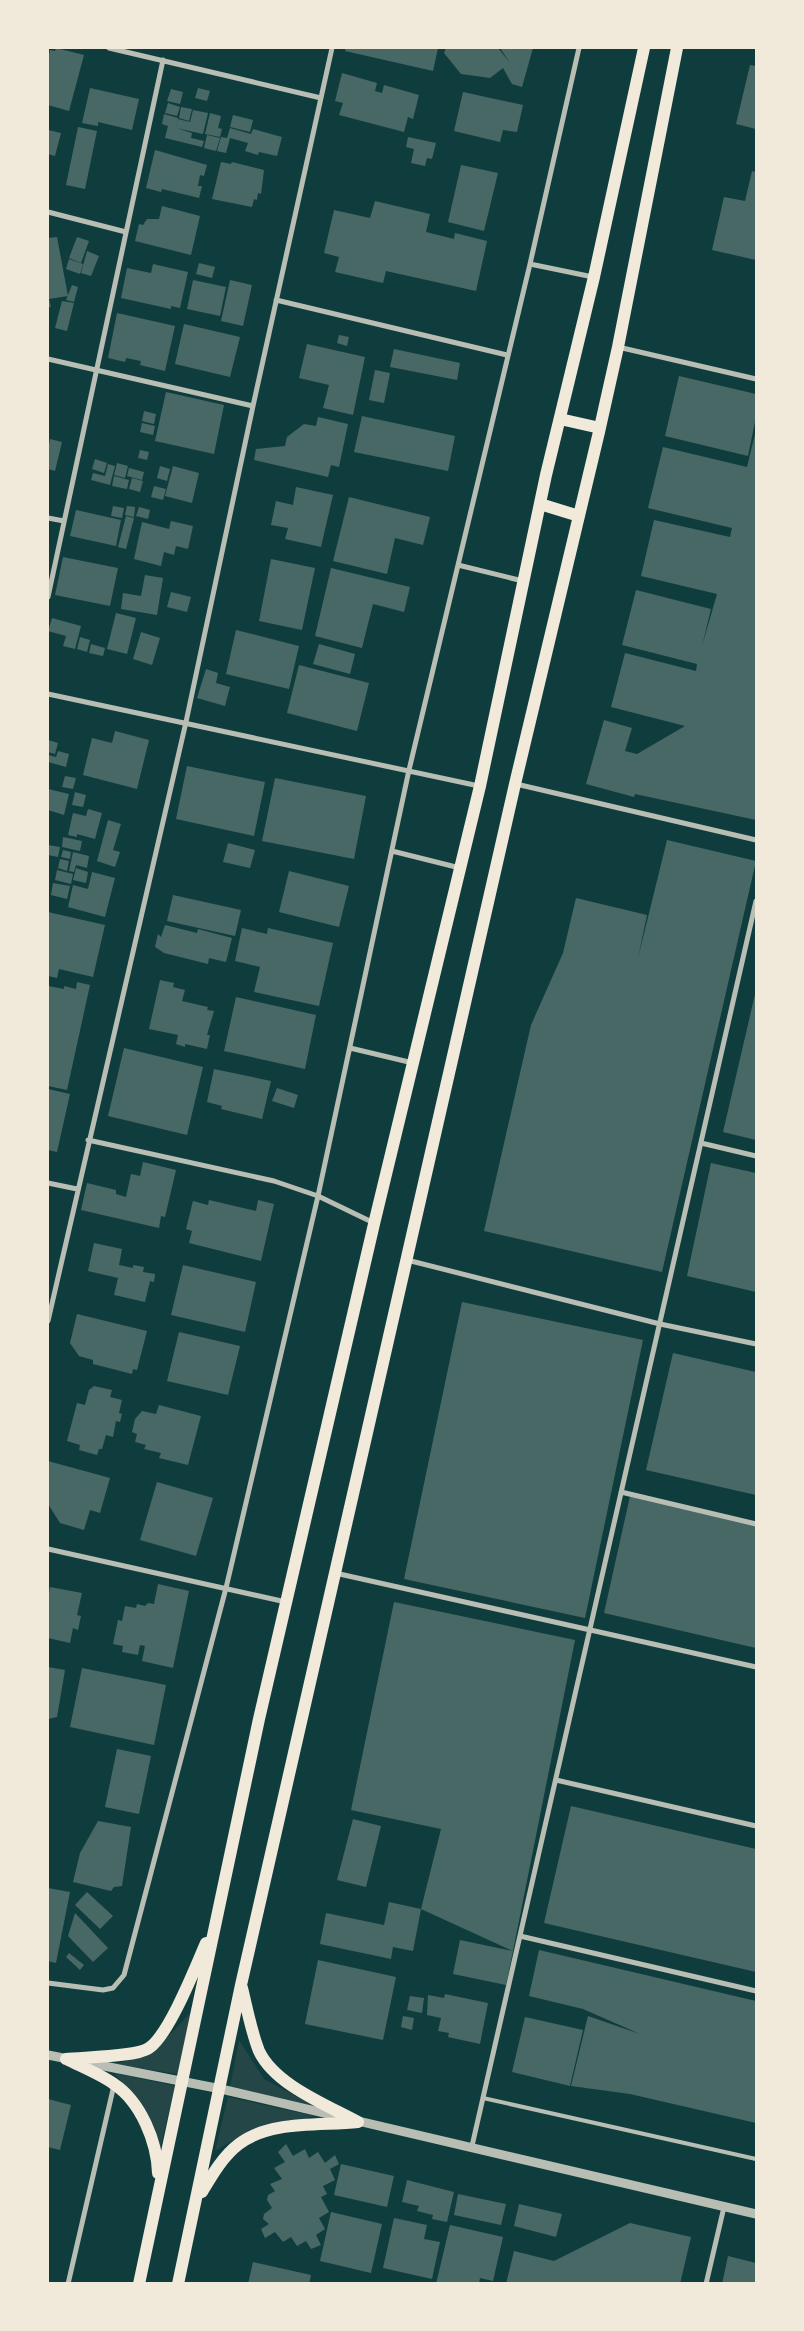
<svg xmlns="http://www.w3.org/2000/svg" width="804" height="2331" font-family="Literata,serif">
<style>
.green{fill:#244646}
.building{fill:#486865}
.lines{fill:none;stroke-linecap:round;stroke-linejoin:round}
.service{stroke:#b8beb3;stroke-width:4}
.minor{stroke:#b8beb3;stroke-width:5}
.tertiary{stroke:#b8beb3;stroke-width:9}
.primary{stroke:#f1e9da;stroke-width:12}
</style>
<rect width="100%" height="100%" fill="#0f3d3e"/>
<!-- green -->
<path class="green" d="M192 2011 178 2074 114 2064C154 2055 165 2040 192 2011Z
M239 2040 264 2079 318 2108 230 2087Z
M114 2073 175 2086 160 2149 127 2088Z
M228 2097 315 2116 249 2131 215 2151Z"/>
<!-- building -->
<path class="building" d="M56 48 84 55 69 111 48 105V59L50 50 55 51Z
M346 48H438L433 71 345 51Z
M446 48H498L510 63 500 48H533L522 87 512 84 503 68 490 78 461 74 444 53Z
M750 65 756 66V129L736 124Z
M342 73 377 83 375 91 382 93 384 85 419 95 413 119 408 117 404 132 339 115 343 103 335 101Z
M90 88 139 99 132 130 98 122V126L82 123Z
M198 88 210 91 207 101 195 98Z
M171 89 183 92 180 104 167 101Z
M463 92 523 105 517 132 503 130 500 142 454 131Z
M168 103 180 107 177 116 165 113Z
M181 107 192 109 189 121 179 118Z
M193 110 208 113 203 134 176 128 178 119 190 122Z
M210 113 221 116 218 128 222 129 220 137 205 134Z
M164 114 178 118 176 128 192 133 191 138 204 141 202 147 165 138 168 126 162 124Z
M233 115 253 120 250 132 230 127Z
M78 127 97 131 85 189 66 185Z
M230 128 251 134 253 129 282 137 277 156 259 152 258 155 245 151 248 143 230 138 226 153 217 151 221 137 227 138Z
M48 130 61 133 55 156 48 154Z
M207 135 220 138 216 151 204 148Z
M408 137 436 143 432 159 427 158 425 166 411 163 414 149 406 147Z
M155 150 207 165 204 176 200 175 198 186H202L199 198 162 189 161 192 146 188Z
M221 162 231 164 232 162 264 170 261 194 258 193 257 200 254 199 252 207 212 199Z
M461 165 498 173 484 231 448 222Z
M752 171 756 172V260L712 250 724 197 745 201Z
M375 201 430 214 426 232 454 239 455 233 487 241 476 291 386 271 383 283 335 272 339 257 324 253 334 210 370 218Z
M162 206 200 216 191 255 135 241 139 224 143 225 147 219H159Z
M57 237 68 296 49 299 51 307H48V238Z
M77 237 89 241 81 263 69 258Z
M87 251 99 256 91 276 81 273Z
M69 259 83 264 80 274 66 269Z
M199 263 215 267 212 278 196 274Z
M153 264 188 272 180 308 171 306V309L121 298 127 268 151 273Z
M193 280 226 287 220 316 187 309Z
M230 280 252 285 243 326 221 321Z
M72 285 78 287 74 302 66 300Z
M62 301 74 303 67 331 55 328Z
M117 313 175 326 165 371 140 365 141 361 126 358 125 362 108 358Z
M184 324 240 337 230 377 175 364Z
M339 335 349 337 347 346 337 343Z
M307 344 365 357 353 415 323 408 329 385 299 378Z
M394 349 460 363 457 380 390 367Z
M375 370 390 373 384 403 369 400Z
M679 376 756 394V417L748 456 665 436Z
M166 392 224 405 214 454 155 441Z
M144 411 156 414 154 424 142 421Z
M362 416 455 436 448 471 354 452Z
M318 417 348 424 339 467 331 465 328 477 254 460 256 449 285 446 287 437 304 424 316 426Z
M142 423 155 426 153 435 140 432Z
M756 430V820L635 794 634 797 586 784 604 720 632 728 625 751 637 754 685 726 611 707 625 653 696 671 697 664 622 645 636 590 711 609 702 646 717 594 641 576 654 520 730 537 732 528 648 508 663 447 747 467Z
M50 439 62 442 55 471 48 469V450Z
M140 450 149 452 147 460 138 458Z
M95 459 107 463 104 473 92 469Z
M117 463 128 466 125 478 114 475Z
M108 464 115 466 110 485 91 480 93 473 105 476Z
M160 466 170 469 167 481 157 478Z
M173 466 199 473 192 503 165 496Z
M129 468 144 472 142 480 127 476Z
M114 476 129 480 127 489 112 486Z
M132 478 143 481 140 492 129 489Z
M154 486 166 489 163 500 151 497Z
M296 487 333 495 321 547 285 539 288 528 271 525 276 501 293 505Z
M349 497 430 517 423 545 395 538 387 574 333 561Z
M113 506 124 508 122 518 111 516Z
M127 506 135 507 134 517 125 515Z
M139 507 150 510 148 519 136 516Z
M76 510 121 520 116 546 70 536Z
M126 516 134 518 126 549 118 547Z
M171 521 193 526 188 549 176 546 174 555 164 552 161 566 134 559 142 522 169 529Z
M63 557 118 568 110 606 55 595Z
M271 559 315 568 302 630 259 621Z
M331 568 410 587 404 612 373 604 362 648 315 636Z
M145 575 163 578 157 615 121 609 123 593 141 596Z
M171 592 191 597 187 612 167 607Z
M116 613 136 618 127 654 107 649Z
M52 618 81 626 75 649 63 646 66 636 48 631Z
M236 630 299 646 289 689 226 674Z
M141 632 160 638 152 665 133 659Z
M80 637 90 640 87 652 77 649Z
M91 644 105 648 103 656 89 653Z
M319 644 355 654 350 674 313 664Z
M299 665 369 683 357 731 287 713Z
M206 669 218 673 216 683 230 687 225 706 197 698Z
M115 731 149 740 137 789 83 775 92 738 112 743Z
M48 740 58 743 55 754 48 752Z
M58 751 69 754 66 767 48 762V755L56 757Z
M187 766 265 782 254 836 176 819Z
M65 776 76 778 73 789 62 787Z
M275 778 366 796 354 859 262 841Z
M48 789 69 794 64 815 48 810Z
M75 792 86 795 83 807 72 805Z
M88 809 102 813 95 839 77 834V837L68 835 73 813 86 816Z
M108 820 121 824 113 850 120 852 115 867 97 861Z
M63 837 82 841 80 851 62 847Z
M667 840 756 861 662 1272 484 1231 531 1025 563 953 576 898 647 915 638 958Z
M228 843 255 850 250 868 223 862Z
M48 845 60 847 58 857 48 855Z
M63 850 71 852 70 859 61 857Z
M73 852 89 856 87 868 76 865 74 872 69 871Z
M60 859 69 861 67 871 58 868Z
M76 868 88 872 86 883 73 880Z
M57 870 73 874 71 884 55 880Z
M289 871 349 886 339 927 279 912Z
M92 872 115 878 105 917 68 907 73 885 88 889Z
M53 883 70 886 67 899 51 895Z
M173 895 241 910 235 936 167 921Z
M48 912 105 925 93 977 59 969 57 978 48 976Z
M165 925 197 933 198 929 232 938 226 962 209 958 208 964 164 953 155 947 158 934 161 937Z
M242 928 267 934 268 928 333 943 319 1006 254 992 260 967 235 961Z
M160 980 174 983 173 987 185 990 182 1001 208 1007 207 1010 214 1011 207 1035H210L207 1049 185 1044V1047L176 1044 178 1035 149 1029Z
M77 982 90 985 67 1090 48 1086V986L64 989V986L76 989Z
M756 990V1140L723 1132Z
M236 997 316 1015 305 1069 224 1051Z
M124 1048 203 1067 187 1135 108 1116Z
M214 1069 271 1081 262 1119 221 1109 222 1106 207 1102Z
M277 1088 298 1095 294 1108 272 1101Z
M48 1089 70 1094 57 1152 48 1150Z
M143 1162 176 1170 165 1217 161 1216 159 1228 81 1210 87 1183 116 1190V1194L126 1197 131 1174 140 1176Z
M711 1163 756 1173V1292L687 1276Z
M209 1200 256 1211 258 1200 274 1204 261 1261 189 1243 192 1231 186 1229 193 1201 208 1205Z
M94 1243 122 1249 119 1265 133 1268V1265L144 1267 143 1272 155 1274 154 1282 150 1281 145 1302 114 1295 118 1278 88 1271Z
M183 1265 256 1282 245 1332 171 1315Z
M462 1302 643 1340 585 1618 404 1579Z
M77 1314 147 1331 137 1370 133 1369 132 1374 93 1364V1360L79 1356 70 1343Z
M179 1332 240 1346 228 1395 167 1381Z
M673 1353 756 1372V1495L646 1470Z
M94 1386 112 1390 110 1397 122 1400 119 1413 122 1414 120 1422 116 1421 113 1437 106 1435 102 1449H99L97 1455 79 1450 80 1445 67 1441 77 1403 85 1405 89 1390Z
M159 1405 201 1416 188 1465 159 1458 161 1453 144 1449 146 1445 135 1442 137 1434 132 1432 135 1419 142 1411 156 1414Z
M48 1461 110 1478 100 1513 90 1510 84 1530 60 1523 48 1504Z
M157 1482 213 1498 196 1556 140 1540Z
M630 1496 756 1525V1648L604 1613Z
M158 1584 189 1591 173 1668 142 1661 145 1646 140 1645 138 1655 122 1652 123 1646 113 1644 118 1620 122 1621 125 1606 136 1608 137 1604 145 1606 148 1603 154 1604Z
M50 1587 82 1593 77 1615 81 1616 78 1630 73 1628 70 1643 48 1638V1598Z
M394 1602 575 1640 513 1951 421 1909 441 1829 351 1810Z
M48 1667 65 1670 57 1717 48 1719Z
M82 1668 166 1685 154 1745 70 1727Z
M117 1749 151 1756 139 1814 105 1807Z
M571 1806 756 1849V1972L544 1923Z
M353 1819 381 1826 366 1887 337 1880Z
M98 1821 131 1827 122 1886 114 1887 111 1891 73 1882 80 1853Z
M48 1888 70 1892 56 1963 48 1961Z
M87 1892 113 1916 100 1929 75 1905Z
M389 1902 421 1909 413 1951 393 1947 391 1959 320 1944 326 1913 384 1925Z
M75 1913 108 1948 93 1962 68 1936Z
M460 1940 513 1951 506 1985 453 1974Z
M539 1950 756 2001V2123L630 2094 571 2086 588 2016 640 2034 583 2009 529 1996Z
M69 1953 84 1965 80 1970 66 1957Z
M318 1960 396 1977 383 2040 305 2024Z
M445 1994 488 2003 480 2044 448 2037 449 2033 438 2031 441 2018 427 2015 428 1995 444 1998Z
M410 1996 424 1998 422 2013 407 2010Z
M403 2016 414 2018 412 2030 401 2027Z
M525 2017 583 2030 570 2086 512 2072Z
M48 2099 71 2105 60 2150 48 2147Z
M286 2144 293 2156 305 2149 309 2158 318 2152 325 2163 335 2155 339 2164 330 2169 335 2180 323 2186 327 2194 321 2197 329 2212 319 2218 325 2229 316 2235 321 2245 311 2249 306 2241 297 2246 291 2237 283 2242 275 2232 265 2238 261 2229 269 2224 263 2219 264 2214 272 2208 267 2200 268 2195 275 2191 270 2184 282 2179 274 2168 285 2162 278 2152Z
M341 2164 394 2176 387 2207 334 2195Z
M407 2180 454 2192 447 2222 432 2219 433 2215 417 2211 419 2206 402 2202Z
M458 2194 506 2204 501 2225 454 2215Z
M519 2204 562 2214 556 2237 514 2226Z
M331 2212 382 2224 371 2273 320 2261Z
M394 2218 427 2225 424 2239 440 2242 432 2279 383 2268Z
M630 2223 691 2237 680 2284H506L514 2251 554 2261Z
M450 2225 503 2237 493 2281 480 2278 479 2284H436Z
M728 2256 756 2263V2284H722Z
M253 2262 311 2275 309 2284H248Z"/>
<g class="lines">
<!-- service -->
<path class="service" d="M483 2098 756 2159"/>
<!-- minor -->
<path class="minor" d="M109 48 321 98
M48 212 126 232
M530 264 593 277
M276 300 507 355
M618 347 756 379
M48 359 253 406
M48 518 64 521
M458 565 523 581
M48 597 163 60
M48 694 479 786
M516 784 756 840
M392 851 460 868
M350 1048 413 1063
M88 1140 274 1181 318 1196 374 1223
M701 1143 756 1156
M48 1183 77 1189
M407 1260 660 1324 756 1344
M48 1321 186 722 253 406 332 48
M621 1492 756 1524
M48 1549 286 1602
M335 1573 756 1667
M556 1780 756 1826
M520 1936 756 1991
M48 1983 103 1990 113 1988 124 1975 226 1588 318 1196 409 770 530 264 579 48
M472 2146 756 901
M68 2284 114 2085
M706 2284 724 2207"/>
<!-- tertiary -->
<path class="tertiary" d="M48 2055 221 2089 756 2214"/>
<!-- primary -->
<path class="primary" d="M560 419 600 428
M540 504 579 516
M242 1988C247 2008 251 2031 259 2051 275 2085 327 2105 358 2122
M66 2059C84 2057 136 2057 149 2048 169 2035 196 1966 206 1943
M66 2059C82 2067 100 2074 114 2084 141 2102 157 2142 158 2173
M202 2192C212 2175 223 2156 239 2144 270 2120 321 2126 358 2122
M139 2284 259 1719 374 1224 480 786 546 475 594 277 644 48
M178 2284 241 1985 515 784 599 432 618 347 677 48"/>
</g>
<!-- border -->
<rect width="804" height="2331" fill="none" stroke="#f1e9da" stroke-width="98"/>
</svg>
